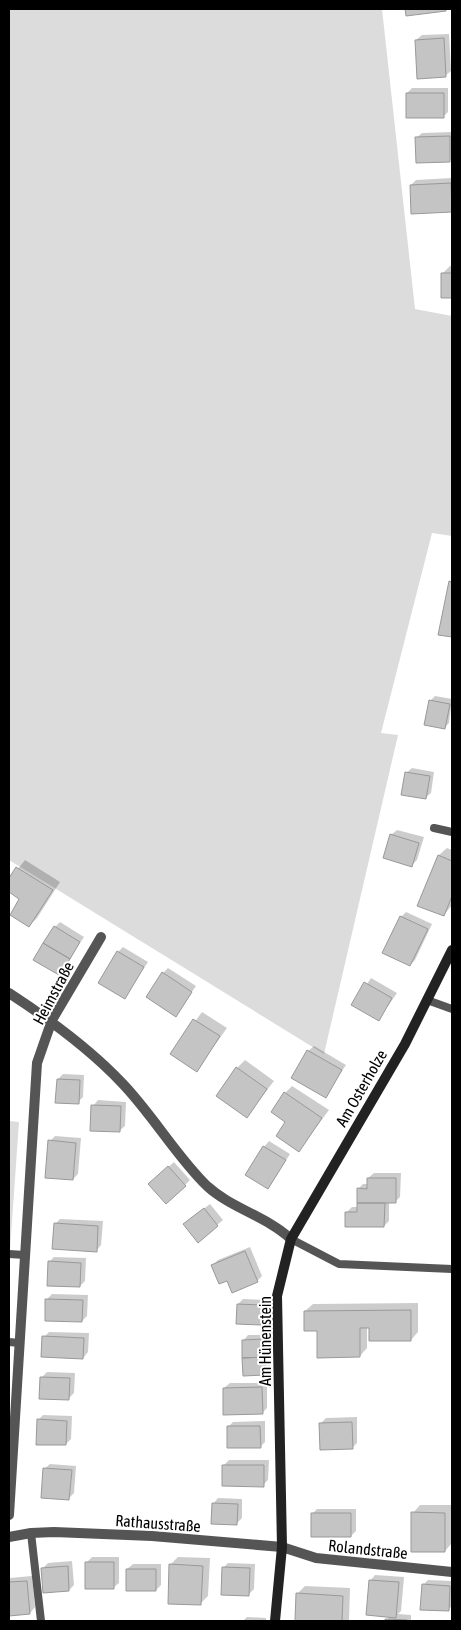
<svg xmlns="http://www.w3.org/2000/svg" width="461" height="1630" font-family="'Asap Condensed',sans-serif">
<style>
.green{fill:#dcdcdc}
.shadow{fill:#0003}
.building{fill:#c4c4c4;stroke:#999}
.lines{fill:none;stroke-linecap:round;stroke-linejoin:round}
.lane{stroke:#555;stroke-width:8}
.street{stroke:#555;stroke-width:10}
.secondary{stroke:#222;stroke-width:10}
.labels{text-anchor:middle;dominant-baseline:central;stroke-width:4;stroke-linejoin:round;paint-order:stroke}
.street-label{font-size:16px;fill:#000;stroke:#fff}
</style>
<rect width="100%" height="100%" fill="#fff"/>
<!-- green -->
<path class="green" d="M9 9H382L415 309 452 316V536L432 533 381 733 398 735 324 1054 9 860Z
M9 1121 19 1122 10 1250H9Z"/>
<!-- shadow -->
<path class="shadow" d="M449 34 451 71 445 76 416 40 422 35Z
M412 88H448V112L443 117 407 93Z
M452 132V158L450 160 416 138 422 133Z
M452 178V211L411 185 416 180Z
M450 266H452V297H443L442 274Z
M452 580V636L440 634Z
M435 696 452 699 449 723 444 728 430 701Z
M412 768 434 772 431 793 425 798 406 773Z
M397 830 424 837 417 860 412 865 391 835Z
M447 848 452 850V905L444 915 439 855Z
M25 860 60 882 37 918 29 926 21 898 9 891V880Z
M406 912 432 924 415 960 410 965 401 917Z
M60 922 84 937 59 974 55 927Z
M123 947 148 962 124 998 118 952Z
M168 968 196 986 176 1015 163 973Z
M371 978 397 993 379 1019 353 1005Z
M202 1012 227 1028 197 1070 171 1054Z
M314 1046 346 1065 325 1096 308 1051Z
M245 1060 274 1081 247 1116 237 1068Z
M63 1074 84 1075 83 1097 78 1102 58 1079Z
M292 1086 329 1110 299 1150 287 1121 285 1093Z
M98 1100 126 1102 125 1126 119 1131 93 1106Z
M9 1125H10L9 1149Z
M55 1136 81 1138 78 1174 73 1179 50 1141Z
M269 1141 290 1154 268 1188 264 1147Z
M174 1162 190 1180 185 1185 155 1179Z
M374 1173H401L400 1197 395 1202H389V1221L384 1226 347 1212 352 1207H358V1189L363 1184H368V1178Z
M210 1204 223 1220 198 1241 190 1219Z
M60 1219 103 1221 101 1245 96 1251 55 1224Z
M250 1247 262 1276 257 1281 228 1279 213 1265 218 1260Z
M54 1257 86 1258 85 1281 80 1286 49 1262Z
M52 1294 88 1295 87 1316 82 1321 46 1300Z
M243 1299 266 1300V1319L260 1324 238 1304Z
M418 1303V1332L411 1340 367 1327V1348L360 1356 318 1329 305 1311 313 1304Z
M49 1332 89 1333 88 1352 83 1358 44 1337Z
M248 1335H269L270 1369 265 1374 243 1341Z
M47 1372 75 1373 74 1393 69 1398 41 1378Z
M230 1383H267V1408L262 1413 224 1388Z
M43 1415 72 1416 71 1439 66 1444 38 1420Z
M357 1417V1443L352 1448 321 1423 326 1418Z
M265 1421V1442L260 1447 228 1427 233 1422Z
M229 1460H269L268 1480 263 1485 224 1465Z
M50 1464 76 1466 74 1493 69 1498 44 1469Z
M218 1498 242 1499V1518L236 1524 213 1504Z
M420 1505H452V1543L445 1551 413 1513Z
M317 1509H356V1531L351 1536 312 1514Z
M92 1557H119V1583L113 1588 87 1562Z
M178 1557 210 1558 208 1596 200 1604 170 1565Z
M72 1561 74 1585 69 1590 43 1568 48 1563Z
M228 1563 255 1564 254 1589 248 1595 223 1568Z
M133 1564H161V1585L156 1590 127 1569Z
M375 1575 404 1577 401 1611 398 1614 411 1615V1621H386L390 1616 370 1581Z
M32 1576 35 1607 30 1613 9 1615V1578Z
M428 1580 452 1581V1606L448 1610 423 1585Z
M305 1586 350 1588 349 1621H296L297 1594Z
M247 1617 266 1618V1621H243Z"/>
<!-- building -->
<path class="building" d="M405 9H446V11L406 16Z
M444 38 446 77 417 79 415 40Z
M406 93H444V118H406Z
M450 136V162L416 163 415 137Z
M451 183 452 212 411 214 410 185Z
M441 273H452V298H441Z
M449 581 452 582V637L438 635Z
M429 700 450 704 445 729 424 725Z
M405 772 430 776 426 799 401 795Z
M390 834 419 843 412 867 383 858Z
M438 855 452 861V896L444 916 417 906Z
M16 867 53 890 29 927 10 915 19 899 9 892V878Z
M400 916 428 929 410 966 382 953Z
M54 926 80 942 70 959 43 943Z
M43 943 70 959 59 975 33 960Z
M117 951 144 967 125 999 98 983Z
M162 972 192 992 176 1017 146 997Z
M364 982 392 998 379 1021 351 1005Z
M193 1019 220 1036 197 1072 170 1054Z
M307 1050 342 1070 326 1098 291 1078Z
M236 1067 267 1089 247 1118 216 1096Z
M57 1079 80 1080 79 1104 55 1103Z
M284 1092 322 1118 299 1152 276 1136 285 1122 271 1112Z
M91 1105 121 1106 120 1132 90 1131Z
M48 1140 76 1143 73 1180 45 1178Z
M263 1146 286 1160 268 1189 245 1175Z
M168 1166 186 1186 166 1204 148 1184Z
M367 1178H396V1203H357V1188L367 1189Z
M357 1203H385L384 1227H345V1212H357Z
M204 1208 218 1226 198 1243 183 1224Z
M54 1223 98 1226 97 1252 52 1249Z
M245 1251 258 1282 232 1293 227 1281 219 1284 211 1265Z
M48 1261 81 1263 80 1287 47 1286Z
M45 1299 83 1300 82 1322 45 1321Z
M237 1304 262 1305 261 1325 236 1324Z
M411 1310V1341H369V1328H360V1357L317 1358V1331H304V1311Z
M42 1336 84 1338 83 1359 41 1357Z
M264 1339 265 1357 242 1358V1340Z
M265 1357V1375L243 1376 242 1358Z
M40 1377 70 1378 69 1400 39 1399Z
M262 1387 263 1414 223 1415V1388Z
M37 1419 67 1421 66 1445H36Z
M352 1422 353 1449 320 1450 319 1423Z
M227 1426H260L261 1448H227Z
M222 1465H264V1487L222 1486Z
M43 1468 72 1470 69 1500 41 1498Z
M212 1503 238 1504 237 1525 211 1524Z
M411 1512 445 1513V1552H411Z
M311 1513H351V1537H311Z
M85 1562H114V1589H85Z
M169 1564 203 1566 201 1605 168 1604Z
M68 1566 69 1591 43 1593 41 1568Z
M222 1567 250 1568 249 1596 221 1595Z
M126 1569H156V1591H126Z
M369 1580 399 1582 396 1618 366 1615Z
M27 1581 30 1614 9 1616V1582Z
M422 1584 450 1586 449 1611 420 1610Z
M296 1593 343 1596 342 1621H295Z
M385 1619 407 1620V1621H385Z"/>
<g class="lines">
<!-- lane -->
<path class="lane" d="M434 828 452 832
M427 1000 452 1009
M291 1239 339 1264 452 1269
M9 1254 25 1255
M9 1342 20 1343
M31 1533 41 1621"/>
<!-- street -->
<path class="street" d="M9 993C49 1019 89 1048 122 1083 152 1114 177 1157 207 1186 231 1208 266 1216 291 1239
M9 1515 37 1063 52 1020 101 937
M9 1537 31 1533 54 1532 152 1536 282 1547 316 1558 452 1572"/>
<!-- secondary -->
<path class="secondary" d="M275 1621 282 1547 277 1296 291 1239 405 1044 452 950"/>
</g>
<g class="labels">
<!-- street labels -->
<g class="street-label">
<text transform="translate(53 993) rotate(-62)">Heimstraße</text>
<text transform="translate(361 1088) rotate(-60)">Am Osterholze</text>
<text transform="translate(265 1341) rotate(-90)">Am Hünenstein</text>
<text transform="translate(158 1523) rotate(4)">Rathausstraße</text>
<text transform="translate(368 1549) rotate(6)">Rolandstraße</text>
</g>
</g>
<!-- border -->
<rect width="461" height="1630" fill="none" stroke="#000000" stroke-width="20"/>
</svg>
